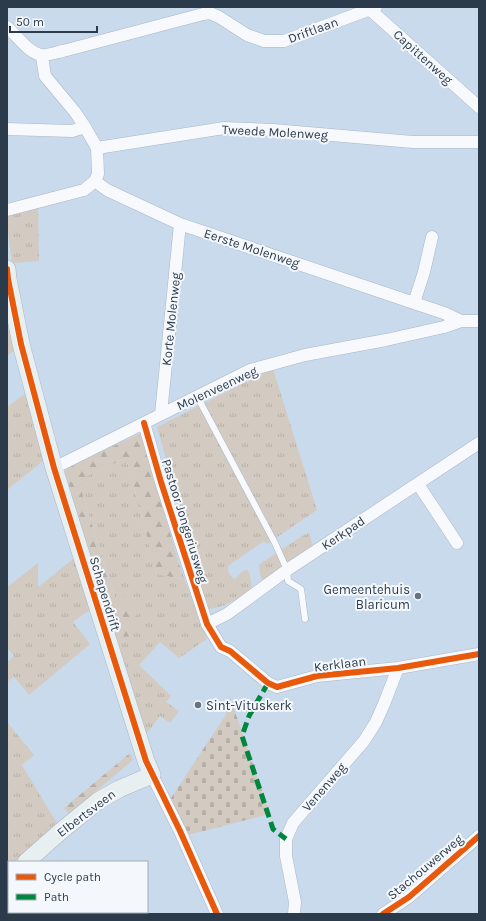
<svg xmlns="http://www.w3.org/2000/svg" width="486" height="921" font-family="Karla,sans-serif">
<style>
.grass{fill:url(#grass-tufts)}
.forest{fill:url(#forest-firs)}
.cemetery{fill:url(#cemetery-stones)}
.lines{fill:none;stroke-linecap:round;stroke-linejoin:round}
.lane-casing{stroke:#a9b7c7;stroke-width:7}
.street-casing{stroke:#a9b7c7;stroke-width:13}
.secondary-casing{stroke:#a9b7c7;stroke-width:18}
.lane{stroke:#f7f9fc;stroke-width:6}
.street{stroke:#f7f9fc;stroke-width:12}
.secondary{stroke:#e8eff1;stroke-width:17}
.quiet{stroke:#00873e;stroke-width:5;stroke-dasharray:10 5;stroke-linecap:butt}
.cycleway-casing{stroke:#f4f8fc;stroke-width:8}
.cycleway{stroke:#e8590c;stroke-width:6}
.poi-dot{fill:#637383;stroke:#f4f8fc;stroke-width:1.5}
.labels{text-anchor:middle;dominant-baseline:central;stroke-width:4;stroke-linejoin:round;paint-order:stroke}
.street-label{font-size:13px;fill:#2c3b4b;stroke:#f4f8fc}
.poi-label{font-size:13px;fill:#2c3b4b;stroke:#f4f8fc;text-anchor:end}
</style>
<defs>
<pattern id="grass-tufts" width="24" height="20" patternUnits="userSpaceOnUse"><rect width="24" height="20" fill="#d3cbc1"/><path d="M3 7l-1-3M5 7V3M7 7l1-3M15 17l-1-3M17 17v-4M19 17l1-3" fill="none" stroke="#b5afa7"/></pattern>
<pattern id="forest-firs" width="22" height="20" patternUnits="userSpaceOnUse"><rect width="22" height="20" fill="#d3cbc1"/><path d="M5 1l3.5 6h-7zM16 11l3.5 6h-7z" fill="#b5afa7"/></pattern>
<pattern id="cemetery-stones" width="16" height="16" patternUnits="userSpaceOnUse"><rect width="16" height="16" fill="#d3cbc1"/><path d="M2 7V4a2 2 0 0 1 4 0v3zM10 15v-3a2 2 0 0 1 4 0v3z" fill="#b5afa7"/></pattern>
</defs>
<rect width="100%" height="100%" fill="#c9daec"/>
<!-- grass -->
<path class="grass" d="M38 207 39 261 12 263 7 225V218L10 212Z
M14 326 19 347 7 356V331Z
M273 369 317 510 267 544 264 541 228 566C229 571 228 577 235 579L243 571 247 570 249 572 252 587 250 591C237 598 224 608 209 609L204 596 157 427 236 387Z
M29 391 48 457 7 490V407Z
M126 458 157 574 181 579 180 567 207 639 179 658 160 642 139 665 171 696 166 702 179 711 170 723 160 716 145 736 104 601 115 597 78 480Z
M308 533 310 535 313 549 263 581 260 574 259 565 260 564 302 536Z
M77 556 94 607 73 622 90 644 29 695 14 677 7 682V662L14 656 7 648V587L38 563V587Z
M7 722 34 755 22 765 58 825 14 862H9V867L7 868Z"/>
<!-- forest -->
<path class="forest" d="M141 433 180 567 181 579 157 574 126 458 78 480 115 598 104 601 65 472 67 468Z
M122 595 139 613 131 620 133 636 124 637C121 623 115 608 122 595Z
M130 753 133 760 69 814 64 808Z"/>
<!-- cemetery -->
<path class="cemetery" d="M230 697 270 814 188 835 171 798 227 713 223 708Z"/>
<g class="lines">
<!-- lane casing -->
<g class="lane-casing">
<path id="lane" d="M197 396 275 543 287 570 288 581 301 589 305 619"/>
</g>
<!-- street casing -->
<g class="street-casing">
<path id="street" d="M367 7 479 107
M7 27C18 36 27 52 41 55 46 56 58 52 63 51L203 14 210 13 219 17 247 35 264 41H284L376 7
M42 56 45 76 75 112 85 127 97 148 224 128 273 130 413 142H479
M7 129 72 131 85 127
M95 181 98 174 97 148
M7 210 84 190 95 181 107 190 180 224 414 303 444 313 461 321H479
M414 303 424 272 432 237
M161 414 180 224
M144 423 161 482 207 624 221 647 230 651 268 683 277 687 317 676 398 668 479 654
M54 468 250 370 305 355 386 340 444 327 461 321
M418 484 457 543
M207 624 227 614 287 570 479 443
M152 775 180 831 217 914
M141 912 142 914
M294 914 295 902 286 856V839L293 823 364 741 376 722 384 704 398 668
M383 914 409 897 479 836"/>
</g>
<!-- secondary casing -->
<g class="secondary-casing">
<path id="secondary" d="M7 269 8 279 21 344 54 468 146 761 152 775 119 789 98 801 61 831 26 862
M7 878 9 877"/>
</g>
<!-- lane -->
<use href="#lane" class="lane"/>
<!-- street -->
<use href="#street" class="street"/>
<!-- secondary -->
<use href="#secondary" class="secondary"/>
<!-- quiet -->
<path class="quiet" d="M268 683 249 716 242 736 273 829 286 839"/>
<!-- cycleway casing -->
<g class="cycleway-casing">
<path id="cycleway" d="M7 269 8 279 21 344 54 468 146 761 180 831 217 914
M144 423 161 482 207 624 221 647 230 651 268 683 277 687 317 676 398 668 479 654
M383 914 409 897 479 836"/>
</g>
<!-- cycleway -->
<use href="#cycleway" class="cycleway"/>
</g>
<!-- markers -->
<g class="poi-dot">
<circle cx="418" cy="596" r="4"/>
<circle cx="198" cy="705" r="4"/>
</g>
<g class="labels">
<!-- street labels -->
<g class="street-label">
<text transform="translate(313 30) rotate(-20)">Driftlaan</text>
<text transform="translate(423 57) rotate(42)">Capittenweg</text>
<text transform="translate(275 132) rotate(3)">Tweede Molenweg</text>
<text transform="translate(252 248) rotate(18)">Eerste Molenweg</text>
<text transform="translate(171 319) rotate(-84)">Korte Molenweg</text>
<text transform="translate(217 388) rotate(-25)">Molenveenweg</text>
<text transform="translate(185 521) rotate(73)">Pastoor Jongeriusweg</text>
<text transform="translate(343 533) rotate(-34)">Kerkpad</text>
<text transform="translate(105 594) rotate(73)">Schapendrift</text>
<text transform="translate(340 664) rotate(-7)">Kerklaan</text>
<text transform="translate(324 787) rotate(-49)">Venenweg</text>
<text transform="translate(86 813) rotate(-37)">Elbertsveen</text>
<text transform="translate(425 867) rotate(-40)">Stachouwerweg</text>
</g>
<!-- poi labels -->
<g class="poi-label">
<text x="410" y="589">Gemeentehuis<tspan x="410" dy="15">Blaricum</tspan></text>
<text x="206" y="705" text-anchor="start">Sint-Vituskerk</text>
</g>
</g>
<!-- border -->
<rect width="486" height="921" fill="none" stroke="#2c3b4b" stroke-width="16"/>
<!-- legend -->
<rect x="8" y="861" width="140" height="52" fill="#f4f8fc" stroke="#a4acb5"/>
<rect x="16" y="874" width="20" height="6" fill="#e8590c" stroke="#a4acb5"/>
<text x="44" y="881" font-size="12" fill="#2c3b4b">Cycle path</text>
<rect x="16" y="894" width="20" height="6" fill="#00873e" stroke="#a4acb5"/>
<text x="44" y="901" font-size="12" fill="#2c3b4b">Path</text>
<!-- scale -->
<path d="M10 26v6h87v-6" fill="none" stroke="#2c3b4b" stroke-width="2"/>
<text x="16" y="26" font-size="12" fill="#2c3b4b" stroke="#f4f8fc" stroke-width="3" paint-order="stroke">50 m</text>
</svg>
